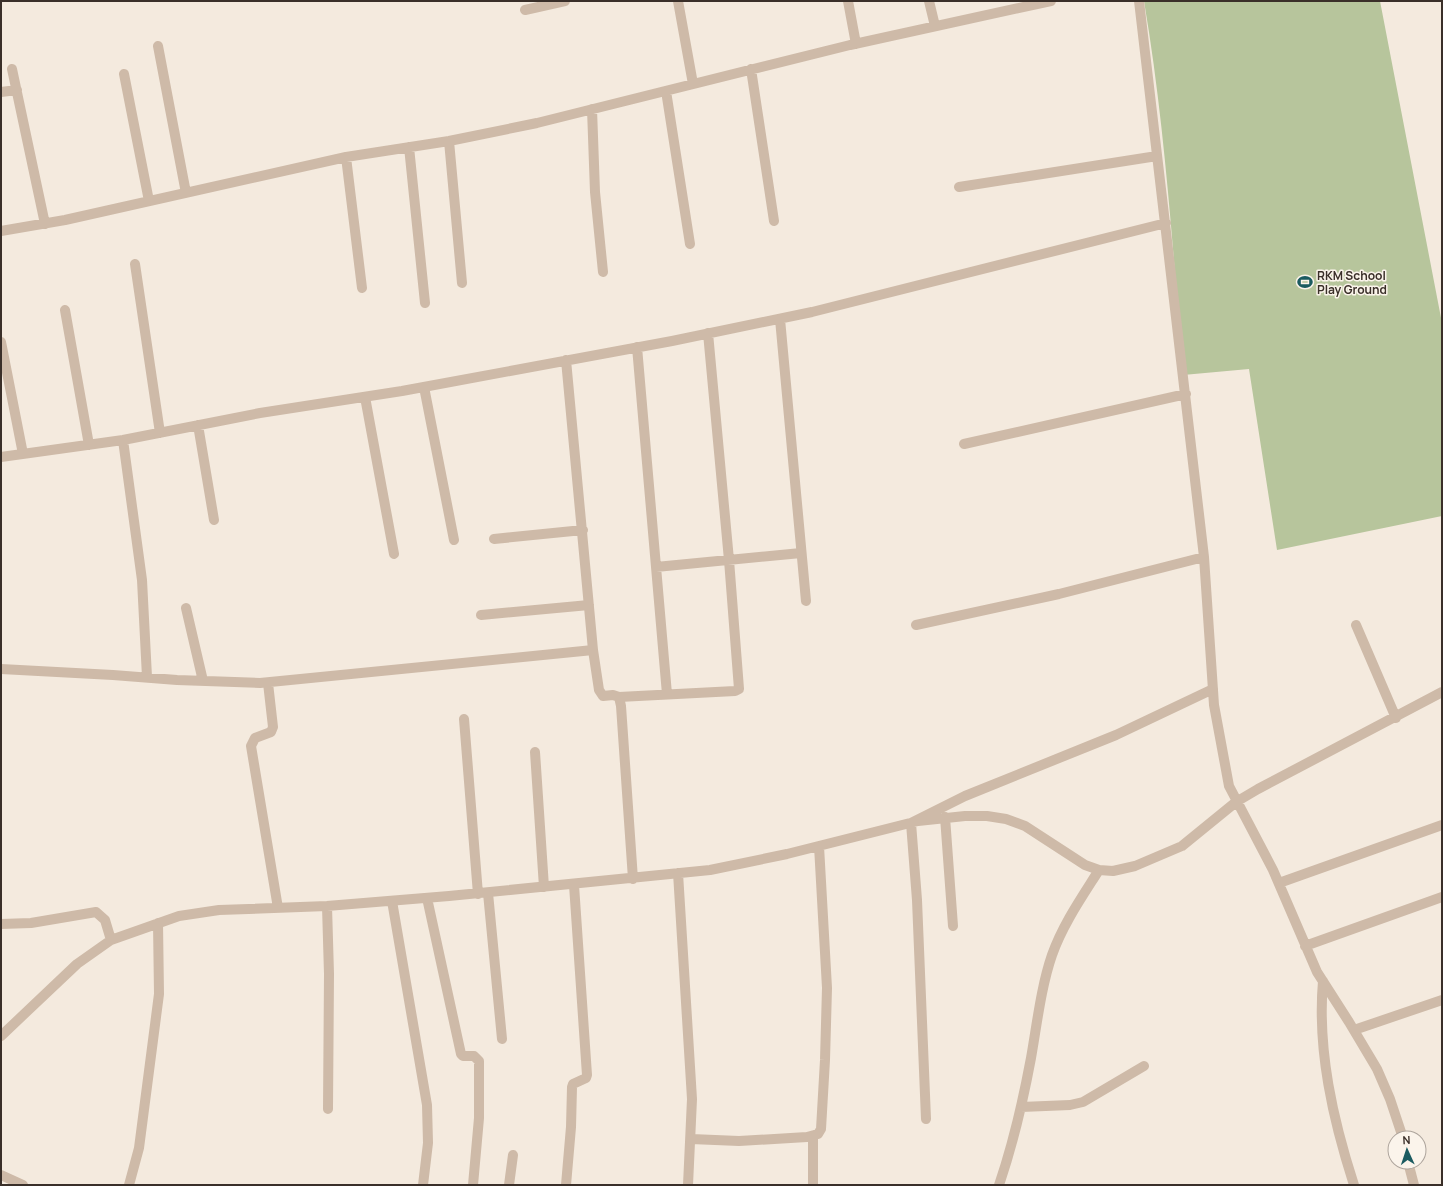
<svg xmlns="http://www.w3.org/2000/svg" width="1443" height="1186" font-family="Manrope,sans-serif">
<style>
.green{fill:#b7c59c}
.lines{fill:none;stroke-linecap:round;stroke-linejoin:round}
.minor{stroke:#cebaa8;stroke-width:10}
.labels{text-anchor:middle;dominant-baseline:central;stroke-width:3;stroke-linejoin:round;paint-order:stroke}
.poi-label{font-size:12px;font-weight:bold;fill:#3a2f29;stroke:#fbf4eb;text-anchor:start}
</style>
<rect width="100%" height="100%" fill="#f4eade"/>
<!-- green -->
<path class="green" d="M1144 1H1380L1442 323V516L1277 550 1249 369 1183 375C1173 250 1165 125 1144 1Z"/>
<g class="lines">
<!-- minor -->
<path class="minor" d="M678 1 693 84
M848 1 856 44
M929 1 935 26
M1139 1 1204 557 1214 705 1229 786 1273 870 1317 972 1349 1022 1377 1069 1390 1099 1403 1138
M525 10 565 1
M158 46 186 193
M12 69 45 224
M751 69 774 221
M124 74 149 201
M666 91 690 244
M1 92 17 90
M592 109 595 192 603 272
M449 141 462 283
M409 147 425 303
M346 157 362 288
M959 187 1157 156
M1 231 65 220 346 157 449 141 537 123 850 45 1051 1
M135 264 160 433
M65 310 89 445
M780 319 806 601
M1 342 23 454
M637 347 667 694
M566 360 593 650 599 690 603 696 613 695 619 697 621 706 633 879
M424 387 454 540
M365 397 394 554
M198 425 214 520
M123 440 142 580 147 677
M964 444 1186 394
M1 457 123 440 260 413 402 391 672 341 812 312 1166 223
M494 539 583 530
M656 567 801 553
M186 608 203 681
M481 615 589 605
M916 625 1059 594 1204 557
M1356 625 1396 718
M1 669 113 675 177 680 260 683 593 650
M268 683 273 727 271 732 255 738 251 746 278 908
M619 697 735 691 739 689 729 560 708 333
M464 719 478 894
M535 752 544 887
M945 817 953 926
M678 873 692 1099 688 1185
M1279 883 1442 825
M488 893 502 1039
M427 898 461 1054 463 1056H474L479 1061V1118L473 1185
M392 901 427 1105 428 1143 423 1185
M327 906 329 974 328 1109
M1 924 31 923 96 912 105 920 111 940
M1305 946 1442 897
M1323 981C1317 1050 1333 1120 1354 1185
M1354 1030 1442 1000
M1 1036 77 964 111 940 179 916 219 910 327 906 449 896 710 870 787 854 918 821 965 816H987L1006 819 1025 826 1085 865 1099 870 1113 871 1135 866 1182 846 1236 802 1258 789 1442 692
M1021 1107 1070 1105 1083 1102 1144 1066
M926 1119 917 900 911 823 965 796 1116 735 1213 689
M691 1139 739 1141 807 1137 818 1134 821 1129 825 1060 827 988 819 846
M1408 1162 1414 1185
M1 1175 23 1185
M129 1185 139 1148 159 994 158 923
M509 1185 513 1155
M566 1185 571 1127 572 1087 573 1084 586 1078 587 1075 574 885
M813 1185V1136
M999 1185C1013 1144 1023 1101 1031 1058 1037 1024 1041 987 1052 955 1063 924 1082 897 1099 870"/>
</g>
<!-- icons -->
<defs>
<g id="stadium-bare" transform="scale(1.2)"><path d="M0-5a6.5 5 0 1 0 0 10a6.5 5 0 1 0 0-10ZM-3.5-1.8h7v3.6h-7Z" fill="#1b5b60" stroke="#fbf4eb" stroke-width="2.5" paint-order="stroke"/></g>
</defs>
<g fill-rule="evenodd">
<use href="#stadium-bare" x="1305" y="282"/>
</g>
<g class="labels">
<!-- poi labels -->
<g class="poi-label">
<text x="1317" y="275">RKM School<tspan x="1317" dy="14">Play Ground</tspan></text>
</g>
</g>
<!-- border -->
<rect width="1443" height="1186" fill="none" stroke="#3a2f29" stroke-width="4"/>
<!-- north arrow -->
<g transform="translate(1407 1150) rotate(357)"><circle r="19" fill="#fbf4eb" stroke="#aea59d"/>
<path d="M0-3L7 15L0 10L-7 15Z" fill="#1b5b60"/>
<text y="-6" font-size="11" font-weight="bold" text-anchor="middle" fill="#3a2f29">N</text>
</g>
</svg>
